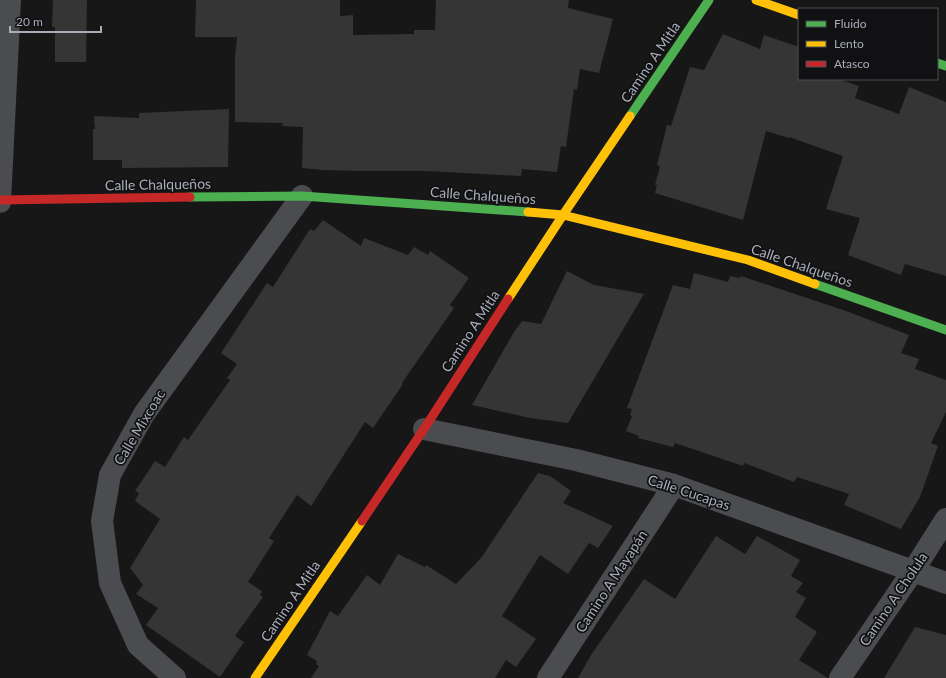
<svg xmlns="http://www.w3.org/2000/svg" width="946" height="678" font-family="Lato,sans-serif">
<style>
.building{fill:#353536}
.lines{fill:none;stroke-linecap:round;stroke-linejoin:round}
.street{stroke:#4b4c50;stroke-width:22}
.fast{stroke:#4caf50;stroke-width:9}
.slow{stroke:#ffc107;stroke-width:9}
.jam{stroke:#c62828;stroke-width:9}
.labels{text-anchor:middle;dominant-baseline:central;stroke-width:3.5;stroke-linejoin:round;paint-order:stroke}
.street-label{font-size:14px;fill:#a8adb8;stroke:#111113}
</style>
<rect width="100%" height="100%" fill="#171717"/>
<!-- building -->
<path class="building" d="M53 0H87L86 62H55V27H52Z
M196 0H340V16L353 15V35L414 34V30H435L436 0H569L568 8 613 19 599 73 580 69 577 90 574 89 566 147 561 146 557 172 522 169 521 176 426 171H360L323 170 302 168 303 127 282 126 283 123 235 122V58L237 37H195Z
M723 34 760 49 764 35 799 47V79H838L859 86 855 98 899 114 909 87 946 102V276L905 264 901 275 848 255 860 218 826 209 843 156 789 137V138L766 131 743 220 655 193 657 185H655L660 166 657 165 667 125 671 126 690 67 704 70Z
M229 109 228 167 122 168V160H93V129H95L94 116 139 118V113Z
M323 220 361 246 364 238 408 255 414 247 428 255 430 251 469 278 450 305 454 308 402 383 403 384 373 428 365 422 311 506 297 495 269 538 274 541 248 582 262 591 260 595 263 597 235 636 244 642 220 677 146 625 158 608 136 594 143 585 130 568 160 519 135 501 139 493 135 491 155 461 165 467 184 437 188 440 230 380 227 378 237 364 221 353 267 283 273 287 310 229 314 231Z
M567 271 594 285 644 294 568 423 530 418 472 405 514 332 522 321 541 324Z
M694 273 728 282 730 276 740 278 741 276 846 311 909 335 901 353 919 359 915 369 946 380V412L931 443 938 446 920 497 901 529 844 505 849 494 797 477 794 482 744 463 743 466 675 443 673 447 638 438 639 436 626 431 632 416 630 415 632 409 627 408 673 285 690 289Z
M538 473 550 476 571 491 563 503 613 526 598 548 589 543 568 574 540 555 502 616 536 639 516 667 506 660 495 678H311L319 666 316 664 317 661 307 655 330 611 338 616 367 575 380 585 398 554 425 567 426 565 456 584 481 558Z
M716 536 745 554 757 536 800 560 791 576 803 583 796 592 806 598 795 617 817 632 799 660 828 678H578L591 655 644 579 675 599Z
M915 627 946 635V678H884Z"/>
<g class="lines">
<!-- street -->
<path class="street" d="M0 202 10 0
M424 429 576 460 674 485 946 583
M175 678 138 645 110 583 102 521 110 475 144 414 302 196
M548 678 674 485
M840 678 913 571 946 519"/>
<!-- fast -->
<path class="fast" d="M937 63 946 66
M630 116 709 0
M190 197 302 196 528 212
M815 284 946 330"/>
<!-- slow -->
<path class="slow" d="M756 0 799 15
M528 212 563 215 748 260 815 284
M508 299 563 215 630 116
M255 678 362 521"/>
<!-- jam -->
<path class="jam" d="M0 200 190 197
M362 521 424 429 508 299"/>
</g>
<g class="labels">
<!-- street labels -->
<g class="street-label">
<text transform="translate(650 62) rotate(-56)">Camino A Mitla</text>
<text transform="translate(158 184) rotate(-1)">Calle Chalqueños</text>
<text transform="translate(483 195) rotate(4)">Calle Chalqueños</text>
<text transform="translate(802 265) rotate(19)">Calle Chalqueños</text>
<text transform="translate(470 331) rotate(-57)">Camino A Mitla</text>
<text transform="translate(139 427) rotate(-59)">Calle Mixcoac</text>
<text transform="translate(689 492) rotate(18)">Calle Cucapas</text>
<text transform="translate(611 581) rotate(-57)">Camino A Mayapán</text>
<text transform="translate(893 599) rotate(-56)">Camino A Cholula</text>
<text transform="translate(290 601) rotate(-56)">Camino A Mitla</text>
</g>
</g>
<!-- legend -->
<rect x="798" y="8" width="140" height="72" fill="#111113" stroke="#4d4f55"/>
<rect x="806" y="21" width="20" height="6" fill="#4caf50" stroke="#4d4f55"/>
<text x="834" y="28" font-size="12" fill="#a8adb8">Fluido</text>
<rect x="806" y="41" width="20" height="6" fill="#ffc107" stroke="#4d4f55"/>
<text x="834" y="48" font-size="12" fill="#a8adb8">Lento</text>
<rect x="806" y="61" width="20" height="6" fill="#c62828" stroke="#4d4f55"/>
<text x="834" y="68" font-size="12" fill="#a8adb8">Atasco</text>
<!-- scale -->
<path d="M10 26v6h91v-6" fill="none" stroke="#a8adb8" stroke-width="2"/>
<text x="16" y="26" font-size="12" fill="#a8adb8" stroke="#111113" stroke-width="3" paint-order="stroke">20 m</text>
</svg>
